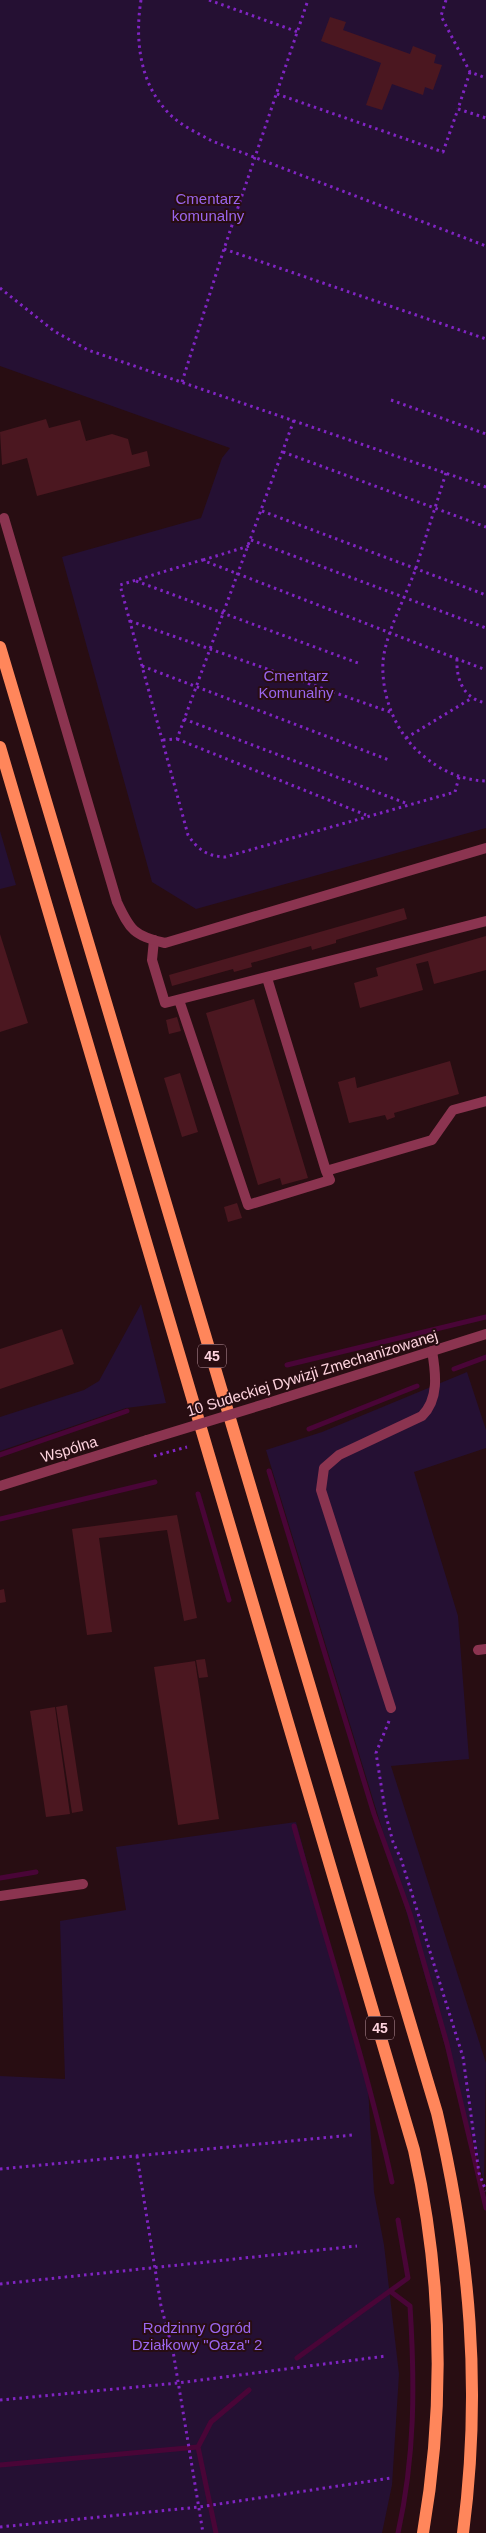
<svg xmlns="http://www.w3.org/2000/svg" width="486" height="2533" font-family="Arial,sans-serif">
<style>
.green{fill:#251033}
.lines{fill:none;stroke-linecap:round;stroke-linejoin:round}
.stream{stroke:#490537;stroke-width:5}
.building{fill:#4b1720}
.path{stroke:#8024c3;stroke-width:3;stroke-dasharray:2.5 4;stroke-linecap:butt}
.service{stroke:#8b3450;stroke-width:10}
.minor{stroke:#8b3450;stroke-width:10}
.tertiary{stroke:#8b3450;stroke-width:10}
.primary{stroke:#ff865b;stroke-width:12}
.tertiary-bridge{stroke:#8b3450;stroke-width:10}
.labels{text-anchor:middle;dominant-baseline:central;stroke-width:4;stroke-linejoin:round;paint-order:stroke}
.shield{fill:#280d12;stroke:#be98a2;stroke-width:1}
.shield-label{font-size:14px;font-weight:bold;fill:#ffd4df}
.park-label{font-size:15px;fill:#9a66ed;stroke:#280d12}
.street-label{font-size:15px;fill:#ffd4df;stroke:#280d12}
</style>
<rect width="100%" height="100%" fill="#280d12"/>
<!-- green -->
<path class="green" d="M0 0H486V828L196 909 152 882 62 557 201 518 222 458 230 448 0 366Z
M0 831 16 885 0 889Z
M141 1304 166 1403 126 1408 0 1451V1417L84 1390 99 1381Z
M467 1372 486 1430V1448L414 1472 458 1616 469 1759 391 1766 486 2063 484 2181 390 1855 266 1450 322 1432Z
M296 1822 368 2087 374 2192 384 2245 399 2374 392 2485 382 2533H0V2076L65 2079 60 1921 126 1910 116 1847Z"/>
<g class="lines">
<!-- stream -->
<path class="stream" d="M287 1365 486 1317
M454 1369 486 1357
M309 1429 417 1386
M0 1455 127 1411
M269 1471 374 1814 410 1914 447 2044 486 2208
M198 1494 229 1600
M0 1519 155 1482
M294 1826C327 1945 366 2062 392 2182
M0 1878 36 1872
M390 2291 410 2306C415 2385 415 2456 398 2533
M297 2358 408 2278 398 2220
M198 2447 216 2533
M0 2465 198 2447 211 2422 249 2390"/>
</g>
<!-- building -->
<path class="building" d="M330 17 346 22 343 30 410 54 413 46 436 55 434 63 442 65 433 90 425 87 423 95 392 84 382 110 366 105 381 63 321 41Z
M46 419 49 428 80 420 86 441 112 434 128 439 132 455 147 451 150 466 37 496 27 458 2 465 0 432Z
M404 908 407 919 336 940V943L312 950 311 946 251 963 252 967 234 972 233 969 172 986 169 975Z
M0 934 28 1023 0 1032Z
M486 936V970L434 984 428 961 416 964 423 990 360 1008 354 983 378 976 376 968Z
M254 999 308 1178 282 1185 280 1178 258 1185 206 1013Z
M177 1017 181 1031 169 1034 166 1020Z
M450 1061 459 1094 394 1113 395 1117 387 1120 385 1115 349 1123 338 1082 355 1077 357 1088Z
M180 1073 198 1132 182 1137 164 1078Z
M237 1203 242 1218 228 1222 224 1207Z
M62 1329 74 1364 0 1389V1349Z
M177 1515 197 1618 184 1621 167 1530 99 1538 112 1632 87 1635 72 1529Z
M4 1589 6 1602 0 1603V1590Z
M205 1659 208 1677 199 1678 196 1660Z
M195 1661 219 1819 178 1825 154 1667Z
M67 1705 83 1811 72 1813 56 1707Z
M55 1707 70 1814 46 1817 30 1711Z"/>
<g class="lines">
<!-- path -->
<path class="path" d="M141 0C135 37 139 80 165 109 177 124 196 132 212 141L486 246
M209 0 298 32
M446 0 441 16 470 72 486 78
M470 72 458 109 486 118
M277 94 443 152 458 109
M224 249 486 339
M0 288 54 331 88 350 486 487
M182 382 224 249 308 0
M391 400 486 434
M283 452 486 527
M446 473C436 505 426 536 416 568 406 596 386 632 383 661 381 695 395 732 421 754 440 770 460 780 486 781
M262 511 486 595
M251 540 486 628
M203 560 249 546
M136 581 358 663
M130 621 390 712
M457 659C456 680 464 699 486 703
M142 666 389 760
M184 719 408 804
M406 738 472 698
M177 739 366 815
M163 740 177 739 294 420
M459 777 455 792 225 857C207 856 198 850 188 835L120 585 202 560 486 670
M246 1393 255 1391
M154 1456 187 1447
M389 1721 376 1753 386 1816 393 1842 401 1859 463 2057 479 2173 486 2191
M137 2156 161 2306 173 2351 203 2533
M0 2169 353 2135
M0 2284 357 2246
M0 2400 178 2383 386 2356
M0 2527 199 2507 391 2478"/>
<!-- service -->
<path class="service" d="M154 940 152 960 165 1003 486 921
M267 978 326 1171 432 1140 453 1110 486 1101
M179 1000 248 1205 330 1180 326 1171
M478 1650 486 1649
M391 1708 321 1490 324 1468 339 1455 422 1416C439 1399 436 1374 432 1351
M0 1896 83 1884"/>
<!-- minor -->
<path class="minor" d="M4 518 117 902C130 930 134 936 165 943L486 848"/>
<!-- tertiary -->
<path class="tertiary" d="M268 1403 486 1334
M0 1486 147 1440"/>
<!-- primary -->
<path class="primary" d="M0 647 437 2113C470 2254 482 2389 463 2533
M0 747 414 2150C442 2276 445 2406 423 2533"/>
<!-- tertiary-bridge -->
<path class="tertiary-bridge" d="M147 1440 268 1403"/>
</g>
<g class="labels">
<!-- shield labels -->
<g class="shield">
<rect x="198" y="1344.5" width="28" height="23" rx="4"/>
<rect x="366" y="2016.5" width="28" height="23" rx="4"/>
</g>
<g class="shield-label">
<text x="212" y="1356">45</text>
<text x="380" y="2028">45</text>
</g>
<!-- park labels -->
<g class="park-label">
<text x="208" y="198">Cmentarz<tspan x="208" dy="17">komunalny</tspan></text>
<text x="296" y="675">Cmentarz<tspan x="296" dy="17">Komunalny</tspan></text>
<text x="197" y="2327">Rodzinny Ogród<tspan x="197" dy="17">Działkowy "Oaza" 2</tspan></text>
</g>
<!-- street labels -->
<g class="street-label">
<text transform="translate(312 1373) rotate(-17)">10 Sudeckiej Dywizji Zmechanizowanej</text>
<text transform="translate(69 1449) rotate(-17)">Wspólna</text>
</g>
</g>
</svg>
